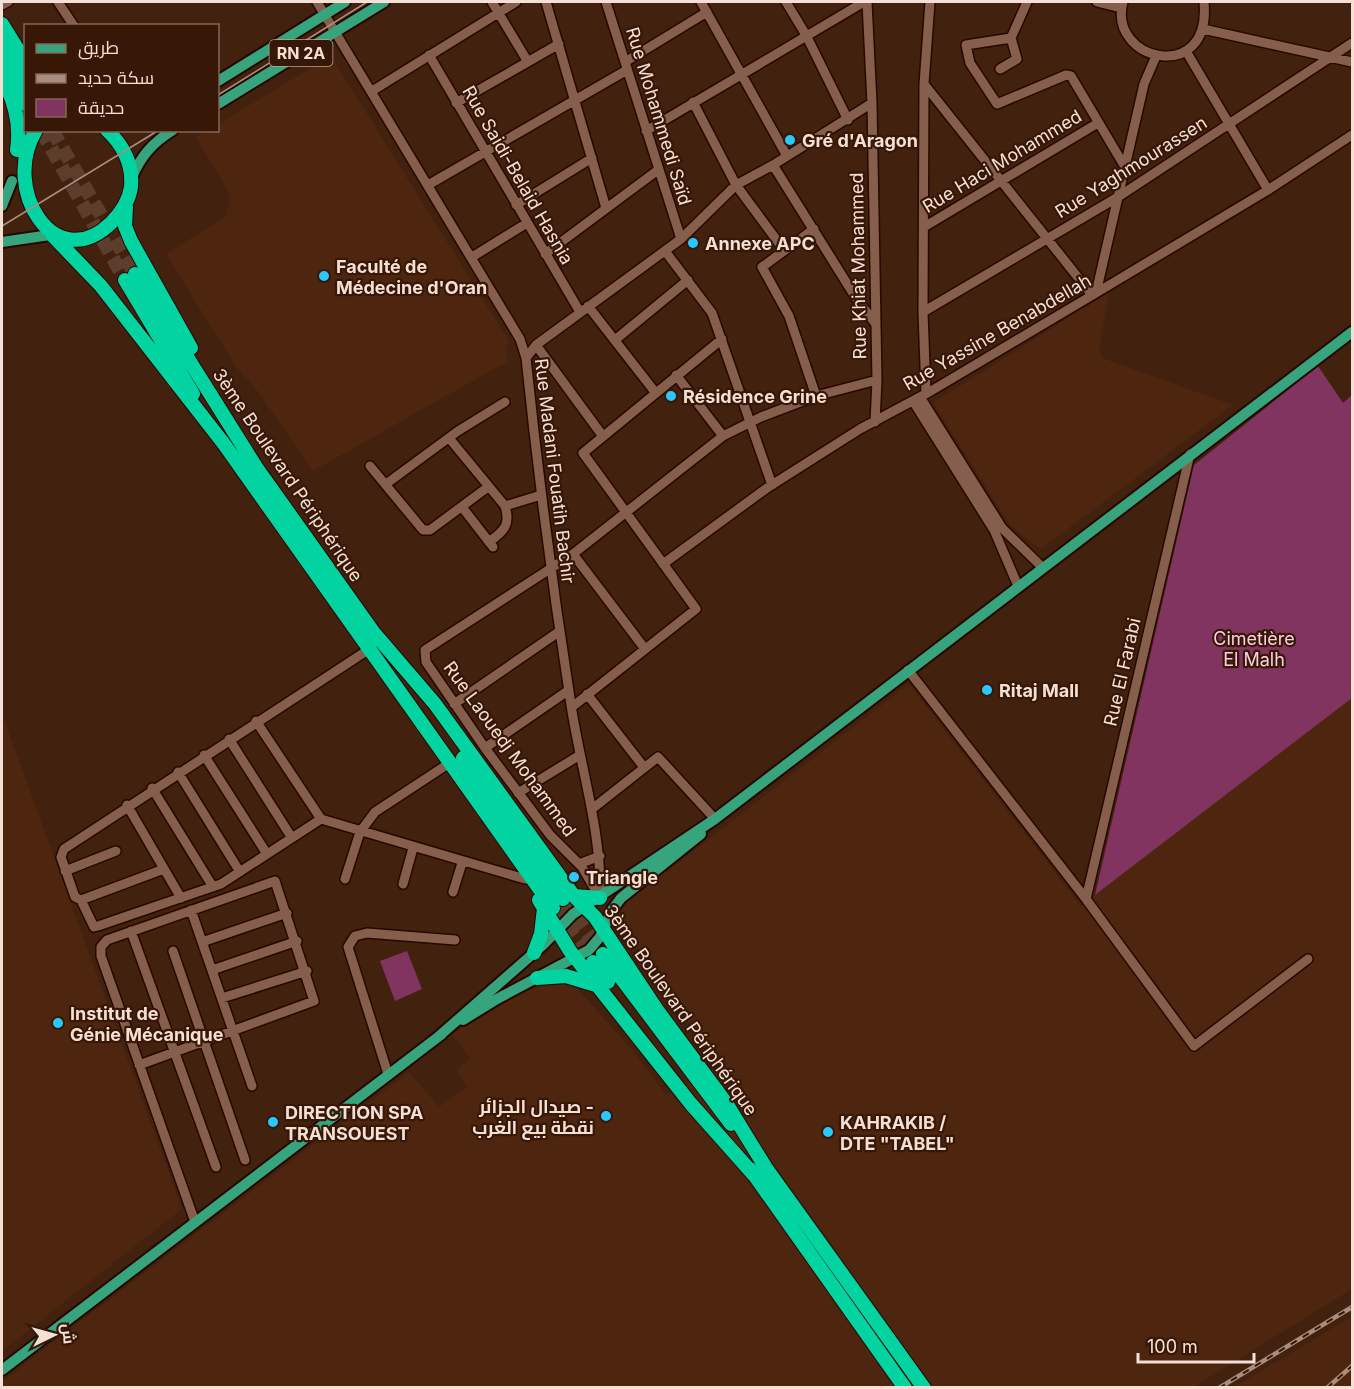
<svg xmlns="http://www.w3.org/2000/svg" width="1354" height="1389" font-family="Inter,Cairo,sans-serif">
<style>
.built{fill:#4e260f}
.green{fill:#813460}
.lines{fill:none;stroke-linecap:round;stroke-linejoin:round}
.highway-tunnel{stroke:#5d3e2c;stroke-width:14;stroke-dasharray:14 7;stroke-linecap:butt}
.minor-casing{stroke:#270800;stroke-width:12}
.major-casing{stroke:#270800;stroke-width:14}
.highway-casing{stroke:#270800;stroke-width:16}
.minor{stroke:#855f4b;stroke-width:9}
.major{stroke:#36a57e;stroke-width:10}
.highway{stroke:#02d3a0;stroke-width:14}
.tram{stroke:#a98d7f;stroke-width:1.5}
.rail-casing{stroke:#a98d7f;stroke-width:4.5}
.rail{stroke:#371705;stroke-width:2;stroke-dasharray:7;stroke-linecap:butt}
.poi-dot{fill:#29c8ff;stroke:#371705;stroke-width:2}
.labels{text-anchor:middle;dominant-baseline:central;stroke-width:4.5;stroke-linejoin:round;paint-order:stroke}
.shield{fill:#371705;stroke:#bda396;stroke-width:1.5}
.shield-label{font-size:16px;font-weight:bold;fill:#f6dfd4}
.street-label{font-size:18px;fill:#f6dfd4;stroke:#371705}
.poi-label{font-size:18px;font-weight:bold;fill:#f6dfd4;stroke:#371705;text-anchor:start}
.park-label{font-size:18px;fill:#fecde4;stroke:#371705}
</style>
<rect width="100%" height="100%" fill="#42210e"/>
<!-- built -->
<path class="built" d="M331 56 509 341 506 350 508 361 313 471 254 386 236 367 166 254 226 216 231 196 196 137 206 131 218 130V124Z
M1109 292 1099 351 1102 358 1233 405 1041 549 1010 525 933 403Z
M909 684 1081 906 1352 698V1289L1194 1387 2 1388V1381L409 1072 439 1107 467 1087 456 1070 470 1058 452 1035 469 1022 521 994 548 983 564 981 573 984 633 1051 667 1096 717 1065 620 920 621 907Z
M2 714 182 1209 2 1351Z
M1352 1316V1387H1234L1318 1337Z"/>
<!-- green -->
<path class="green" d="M1318 366 1343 403 1352 395V698L1095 895 1194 465Z
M407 951 422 989 395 1001 380 961Z"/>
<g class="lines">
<!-- highway-tunnel -->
<path class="highway-tunnel" d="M41 130 125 280
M52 130 135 274
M563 899 601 952
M553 908 593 962"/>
<!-- minor casing -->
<g class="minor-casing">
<path id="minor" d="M58 2 74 26
M317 2 520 339 526 358C538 474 553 590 571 705 581 770 602 833 600 898
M492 2 528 62
M546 2 606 208
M606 2 681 239
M701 2 787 156
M786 2 806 35 848 120
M867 2 872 103 877 380 875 422
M1097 2 1121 8
M1123 2C1107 61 1212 86 1204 2
M2 5 8 2
M1203 29 1352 62
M1011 38 1027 2
M1186 51 1268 190
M429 55 580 312
M625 62 707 12
M1000 69 1017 59 1011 38 966 45 970 63 997 104 1066 75 1071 76 1125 167
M924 84 1092 295
M372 91 516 2
M693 102 736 185 784 250
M456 103 559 44
M646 131 864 2
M773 165 856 298 875 323
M428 185 627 70
M516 205 592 158
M924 227 1098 123
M814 229 762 267 789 316 816 396
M665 251 712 313 772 485
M545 254 658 170
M472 257 527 223
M1096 293 1144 84 1156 56
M588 306 655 392
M923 312 1118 197 1352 43
M615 340 688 280
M536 345 602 435
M526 358 536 345 681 239 736 185 773 165 872 103
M676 375 723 436
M926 394 923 312 924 84 930 2
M920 397 1002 528 1042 567
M913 401 994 530 1018 586
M449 438 505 506
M370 466 423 530H430L488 487
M386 484 458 431 505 402
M462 507 493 547
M489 542C504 531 511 525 505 506L541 495
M573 554 645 649
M663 564 767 488 860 429 931 391 1096 293 1268 190 1352 135
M908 670 1086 899 1194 1046 1308 959
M587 694 643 766
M454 704 560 631
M572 707 696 609 583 453 722 339
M256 721 321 819
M229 739 292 838
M485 748 569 690
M204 755 267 854
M178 772 240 872
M152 788 213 887
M518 793 580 755
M127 805 181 898
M592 809 658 757 715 819
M579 864 600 856
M164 869 81 900 75 897 61 857 64 849 368 650
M65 871 116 851
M345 879 360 832 375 812 445 766
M403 884 413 848
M453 892 462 863
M599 896 582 867 550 835 485 748 426 662 425 650 573 554 723 436 761 417 816 396 877 380
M1086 899 1190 454
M81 900 94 927 98 926 221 884 321 819 525 879
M191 910 252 1086
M131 931 216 1167
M202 942 287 913
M173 951 245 1160
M212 970 297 941
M222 998 307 971
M139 1065 314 1001 275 881 107 940 101 947V956L195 1222
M388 1074 348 947 355 936 367 933 455 940"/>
</g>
<!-- major casing -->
<g class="major-casing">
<path id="major" d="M218 81 345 2
M218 104 384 2
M131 179C141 156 152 143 173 130
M2 206 12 181
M2 242 50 235
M463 1020 497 999 589 950 600 937 612 910 621 898 701 834
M438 1037 543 945 573 914 715 819 1352 332
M2 1370 442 1034"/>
</g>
<!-- highway casing -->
<g class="highway-casing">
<path id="highway" d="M2 24 26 63
M2 43 26 85
M2 63 26 104
M2 78C15 101 21 124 17 150
M36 130C0 189 55 277 111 223 121 213 129 201 131 187 133 164 124 146 107 130
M126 207 125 226 131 241 191 348
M53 236 101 286 224 444 553 908
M135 274 256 467 379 640
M125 280 193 394
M375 634 435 704 574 896 595 917 657 1010 726 1103 766 1168 924 1388
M463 758 563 899
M574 896 600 898
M539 900 570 951 691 1104 754 1175
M534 953 541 934 544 908
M603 954 731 1124
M593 962 608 982
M537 978 566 976 599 986
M750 1169 905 1388"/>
</g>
<!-- minor -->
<use href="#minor" class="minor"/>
<!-- major -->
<use href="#major" class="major"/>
<!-- highway -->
<use href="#highway" class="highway"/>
<!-- tram -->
<path class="tram" d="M218 95 367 2
M2 226 159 130"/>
<!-- rail casing -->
<g class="rail-casing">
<path id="rail" d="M1219 1388 1352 1307
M1327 1388 1352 1366"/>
</g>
<!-- rail -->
<use href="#rail" class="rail"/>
</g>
<!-- markers -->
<g class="poi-dot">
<circle cx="790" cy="140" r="6"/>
<circle cx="693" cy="243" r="6"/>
<circle cx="324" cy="276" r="6"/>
<circle cx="671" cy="396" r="6"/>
<circle cx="987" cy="690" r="6"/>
<circle cx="574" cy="877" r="6"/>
<circle cx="58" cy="1023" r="6"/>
<circle cx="606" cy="1116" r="6"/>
<circle cx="273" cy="1122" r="6"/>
<circle cx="828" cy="1132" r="6"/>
</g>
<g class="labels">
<!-- shield labels -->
<rect class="shield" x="269.5" y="40" width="63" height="26" rx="4.5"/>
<g class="shield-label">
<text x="301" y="53">RN 2A</text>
</g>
<!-- street labels -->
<g class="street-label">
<text transform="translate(659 116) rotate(73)">Rue Mohammedi Saïd</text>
<text transform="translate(1002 161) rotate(-31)">Rue Haci Mohammed</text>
<text transform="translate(1131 167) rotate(-32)">Rue Yaghmourassen</text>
<text transform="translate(518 175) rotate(60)">Rue Saidi-Belaid Hasnia</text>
<text transform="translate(858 266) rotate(-91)">Rue Khiat Mohammed</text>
<text transform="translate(997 332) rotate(-30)">Rue Yassine Benabdellah</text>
<text transform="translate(555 471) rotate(83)">Rue Madani Fouatih Bachir</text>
<text transform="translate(288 475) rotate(56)">3ème Boulevard Périphérique</text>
<text transform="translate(1122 672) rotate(-77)">Rue El Farabi</text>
<text transform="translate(510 749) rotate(54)">Rue Laouedj Mohammed</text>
<text transform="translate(681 1010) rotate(55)">3ème Boulevard Périphérique</text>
</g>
<!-- poi labels -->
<g class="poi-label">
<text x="802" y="140">Gré d'Aragon</text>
<text x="705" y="243">Annexe APC</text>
<text x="336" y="266">Faculté de<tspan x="336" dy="21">Médecine d'Oran</tspan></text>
<text x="683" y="396">Résidence Grine</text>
<text x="999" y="690">Ritaj Mall</text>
<text x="586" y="877">Triangle</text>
<text x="70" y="1013">Institut de<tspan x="70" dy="21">Génie Mécanique</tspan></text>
<text x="594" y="1106" text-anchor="end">صيدال الجزائر -<tspan x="594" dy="21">نقطة بيع الغرب</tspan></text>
<text x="285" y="1112">DIRECTION SPA<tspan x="285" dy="21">TRANSOUEST</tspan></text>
<text x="840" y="1122">KAHRAKIB /<tspan x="840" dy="21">DTE "TABEL"</tspan></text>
</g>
<!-- park labels -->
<g class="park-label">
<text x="1254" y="638">Cimetière<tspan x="1254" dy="21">El Malh</tspan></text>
</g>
</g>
<!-- border -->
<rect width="1354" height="1389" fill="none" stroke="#f6dfd4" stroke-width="6"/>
<!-- legend -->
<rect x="24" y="24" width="195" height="108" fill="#371705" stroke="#836758" stroke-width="1.5"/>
<rect x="36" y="44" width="30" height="9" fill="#36a57e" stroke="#836758" stroke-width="1.5"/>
<text x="78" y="54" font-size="18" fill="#f6dfd4">طريق</text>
<rect x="36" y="74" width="30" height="9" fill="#a98d7f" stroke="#836758" stroke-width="1.5"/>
<text x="78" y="84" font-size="18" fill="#f6dfd4">سكة حديد</text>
<rect x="36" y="99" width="30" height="18" fill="#813460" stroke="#836758" stroke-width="1.5"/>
<text x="78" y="114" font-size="18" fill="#f6dfd4">حديقة</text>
<!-- north arrow -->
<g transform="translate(54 1335) rotate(85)" stroke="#371705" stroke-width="4.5" paint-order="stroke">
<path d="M0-4.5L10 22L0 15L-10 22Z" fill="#f6dfd4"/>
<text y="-9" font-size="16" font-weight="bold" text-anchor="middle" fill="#f6dfd4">ش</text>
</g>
<!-- scale -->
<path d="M1138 1353v9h116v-9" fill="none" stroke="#f6dfd4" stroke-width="3"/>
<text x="1147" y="1353" font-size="18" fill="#f6dfd4" stroke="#371705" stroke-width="4.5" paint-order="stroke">100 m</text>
</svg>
